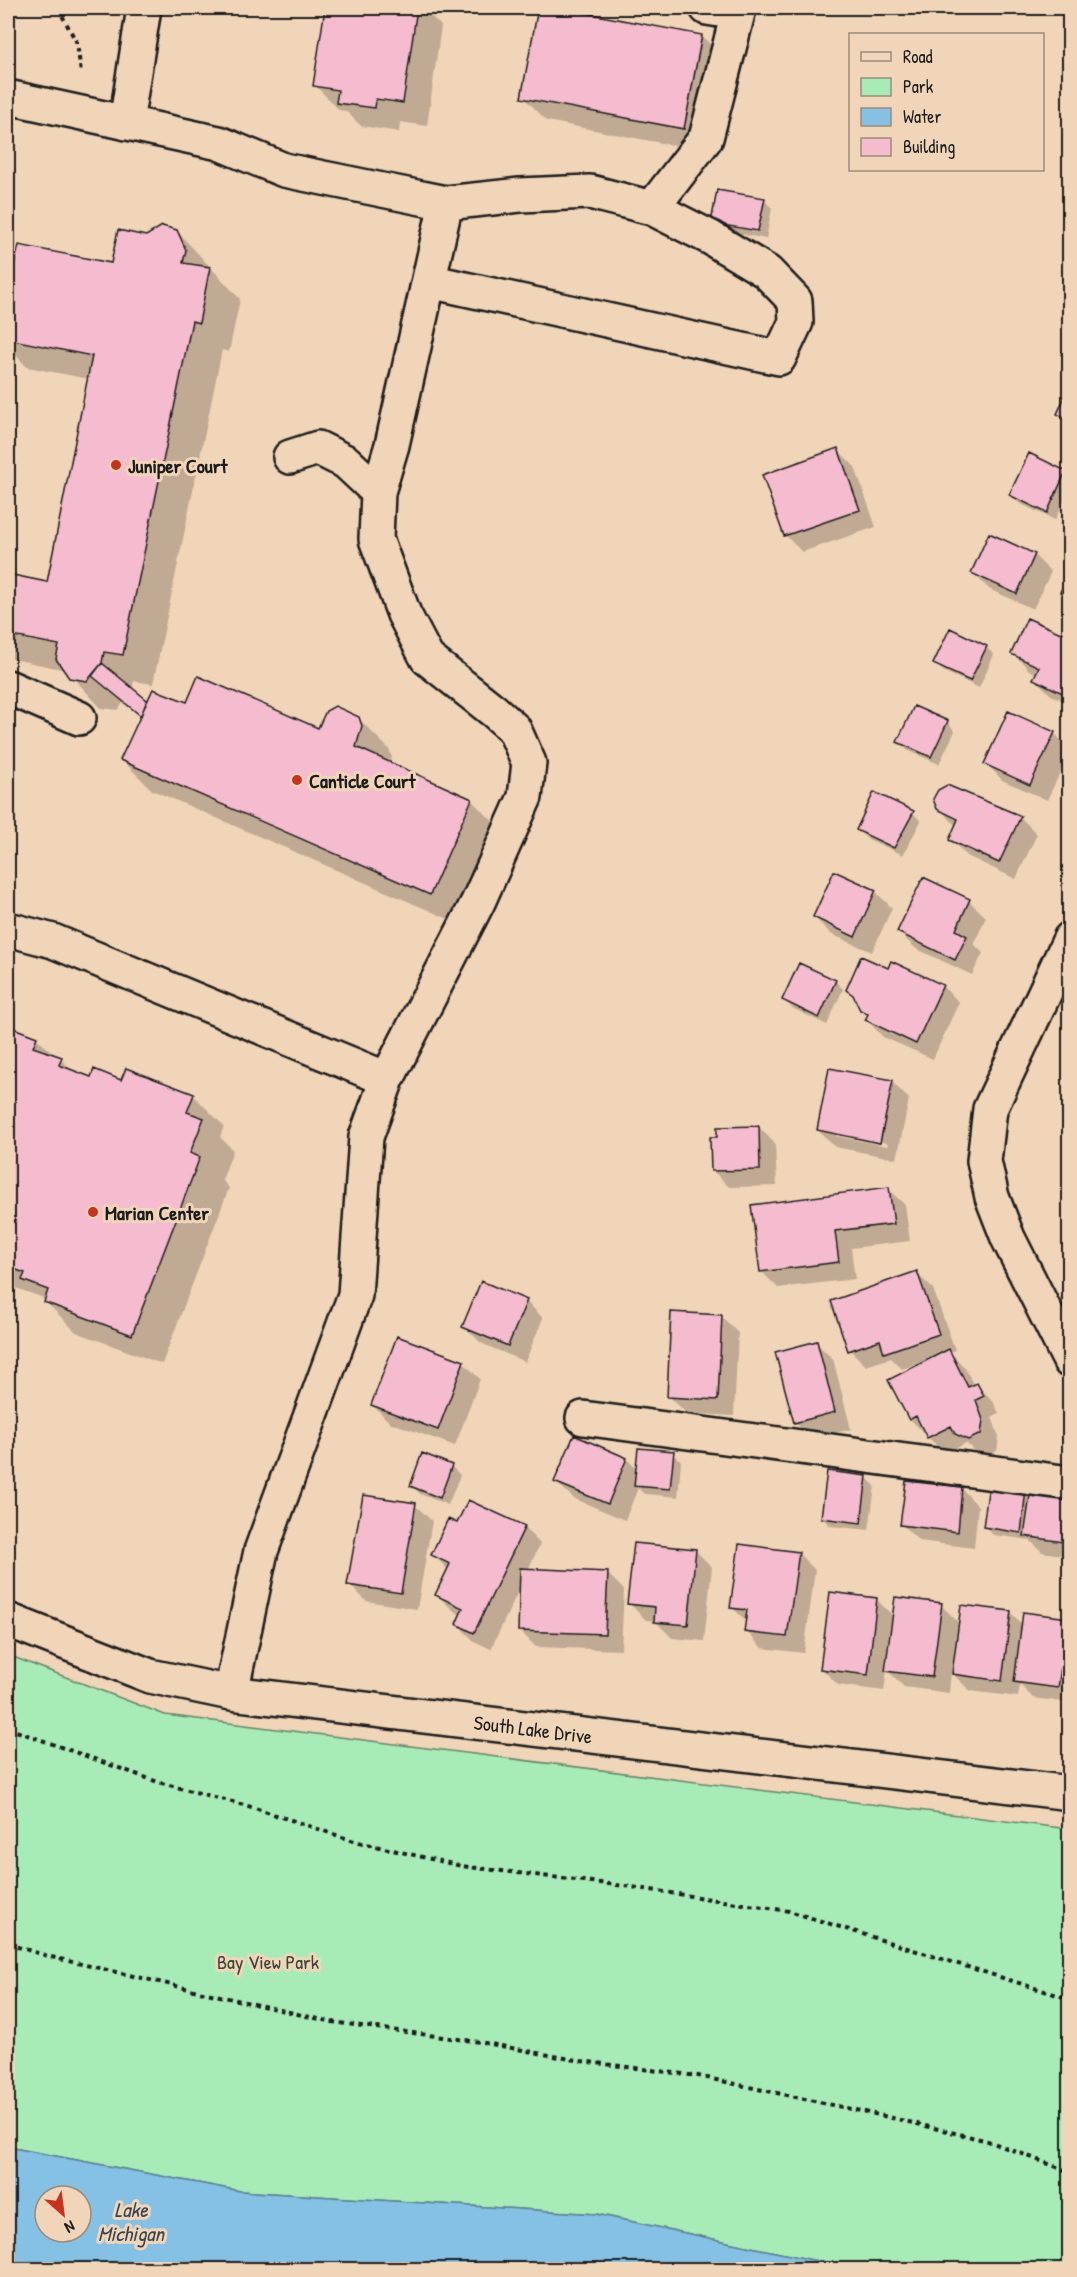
<svg xmlns="http://www.w3.org/2000/svg" width="1077" height="2277" font-family="'Patrick Hand',sans-serif">
<style>
.green{fill:#a7ecb7;stroke:#62846a;stroke-width:1.5}
.water{fill:#85c1e4;stroke:#5b7f94;stroke-width:1.5;fill-rule:evenodd}
.shadow{fill:#0003;fill-rule:evenodd}
.building{fill:#f5bccf;stroke:#1c1c1c;stroke-width:1.5}
.lines{fill:none;stroke-linecap:round;stroke-linejoin:round}
.minor-casing{stroke:#1c1c1c;stroke-width:38}
.path{stroke:#1c1c1c;stroke-width:4;stroke-dasharray:4.5 4.5;stroke-linecap:butt}
.minor{stroke:#f1d5b8;stroke-width:33}
.poi-dot{fill:#c8321e;stroke:#f1d5b8;stroke-width:2}
.labels{text-anchor:middle;dominant-baseline:central;stroke-width:6;stroke-linejoin:round;paint-order:stroke}
.poi-label{font-size:20px;font-weight:bold;fill:#1c1c1c;stroke:#f1d5b8;text-anchor:start}
.street-label{font-size:20px;fill:#1c1c1c;stroke:#f1d5b8}
.park-label{font-size:20px;fill:#38463b;stroke:#f1d5b8}
.water-label{font-size:21px;font-style:italic;fill:#36454e;stroke:#f1d5b8}
</style>
<rect width="100%" height="100%" fill="#f1d5b8"/>
<filter id="ink" filterUnits="userSpaceOnUse"><feTurbulence type="fractalNoise" baseFrequency=".0167" numOctaves="2"/><feDisplacementMap in="SourceGraphic" scale="12" xChannelSelector="R" yChannelSelector="G"/><feConvolveMatrix kernelMatrix="1 2 1 2 8 2 1 2 1" color-interpolation-filters="sRGB"/></filter>
<g filter="url(#ink)">
<!-- green -->
<path class="green" d="M8 1655 165 1715 1069 1829V2269H855L596 2214 240 2191 8 2147Z"/>
<!-- water -->
<path class="water" d="M8 2147 240 2191 596 2214 855 2269H8ZM45 2196H81V2232H45Z"/>
<!-- shadow -->
<path class="shadow" d="M302 8H431V16L441 26 427 126 400 122 399 132 361 126 346 111 339 110 315 85 326 11Z
M540 8H551L702 36 726 60 708 152 547 121 523 97Z
M764 200 772 208 766 239 721 230 713 222Z
M177 231 240 299 229 352 222 350 153 684 134 681 132 690 148 703 188 704 319 730 358 718 389 749 392 757 390 764 471 800 502 830 460 924 152 790 122 760 142 716 124 702 118 710 101 708 66 670 8 658V575L48 584 89 379 27 367 8 347V296L21 247 112 265 147 237Z
M1070 392V423L1058 414Z
M838 450 855 467 876 527 802 552 785 535Z
M1065 472 1070 476V489L1055 520 1019 503 1011 495Z
M1034 555 1051 572 1033 609 989 589 973 573Z
M1070 639V704L1051 695 1035 679 1037 674 1029 670 1013 653Z
M986 647 994 655 979 688 943 671 935 663Z
M947 722 955 731 939 764 907 750 899 742Z
M1054 733 1070 749V752L1047 800 1002 780 986 763Z
M939 808 1020 817 1037 834 1016 879 967 856 951 840 957 827Z
M913 813 921 821 903 855 866 838 858 830Z
M924 879 969 901 986 917 974 944 983 953 972 975 915 948 899 932Z
M875 891 892 908 872 952 831 934 814 917Z
M889 970 942 986 959 1002 933 1059 883 1037 867 1020 868 1016 861 1009Z
M835 981 843 989 827 1025 792 1008 784 1000Z
M8 1027 36 1038 76 1073 92 1079 122 1081 126 1070 194 1096 224 1126 220 1137 233 1150 222 1180 229 1188 162 1364 76 1332 41 1297 13 1287 11 1292 8 1290Z
M892 1082 909 1099 897 1159 835 1147 818 1130ZM836 1133 888 1143 887 1146 836 1136Z
M759 1127 775 1144 777 1186 729 1187 713 1171 718 1138Z
M888 1189 905 1205 910 1241 851 1248 855 1279 778 1288 761 1271Z
M916 1273 933 1289 955 1350 950 1352 965 1368 974 1386 976 1384 993 1401 999 1413 992 1417 999 1437 997 1451 986 1456 973 1450 966 1443 945 1454 910 1419 890 1381 924 1363 923 1362 902 1369 891 1358 866 1366 850 1350Z
M526 1301 543 1318 525 1362 481 1343 464 1326Z
M721 1316 738 1333 734 1416 686 1413 669 1396Z
M816 1343 833 1359 851 1429 812 1439 795 1422Z
M463 1362 480 1379 455 1446 389 1422 373 1405Z
M673 1453 681 1461 678 1497 644 1494 638 1488 625 1520 573 1498 556 1482 627 1459 637 1470Z
M423 1455 452 1467 460 1475 448 1505 420 1494 412 1486Z
M867 1478 875 1486 869 1530 831 1526 823 1518Z
M962 1489 978 1506 974 1548 919 1541 902 1525Z
M1026 1491 1032 1497H1070V1556L1042 1552 1030 1540 993 1535 985 1526Z
M415 1505 432 1521 417 1609 366 1601 349 1584Z
M457 1525 524 1527 540 1544 528 1570 608 1574 624 1590 621 1650 536 1647 519 1630 521 1585 491 1649 474 1641 457 1624 461 1615 454 1611 437 1595 449 1571 433 1554Z
M695 1550 712 1567 704 1641 672 1638 655 1621 646 1620 629 1603Z
M798 1553 815 1570 804 1653 762 1648 746 1631 747 1622 732 1607Z
M877 1600 894 1617 941 1605 960 1624 1010 1612 1023 1625 1067 1619 1070 1622V1703L1033 1698 1020 1685 1018 1697 970 1691 951 1672 949 1693 904 1687 887 1670 884 1691 838 1685 822 1669Z"/>
<!-- building -->
<path class="building" d="M325 8H417L403 103 376 99 375 108 336 103 338 90 313 86Z
M538 8H559L702 35 684 129 521 98Z
M717 190 765 198 758 231 711 223Z
M162 226 177 230 186 250 183 263 210 267 199 323 192 321 123 655 104 652 102 663 87 681 69 678 56 659 59 645 8 635V574L47 582 92 356 8 339V290L19 245 111 263 118 230 146 236Z
M1068 390H1070V420L1057 414Z
M838 448 860 510 784 536 762 475Z
M1029 453 1066 471 1047 513 1009 495Z
M989 533 1035 554 1017 594 971 573Z
M1070 572V596L1060 592Z
M1027 618 1070 637 1069 696 1033 679 1039 667 1011 654Z
M950 628 987 646 970 681 933 664Z
M102 663 147 700 141 716 92 676Z
M198 676 318 728 326 711 335 706 359 717 362 726 356 747 472 799 430 895 120 760 153 689 187 702Z
M914 706 948 721 931 757 897 742Z
M1008 711 1055 732 1030 785 984 764Z
M947 785 1021 816 999 863 949 840 958 819 937 809 933 799 938 790Z
M874 792 914 811 894 848 856 830Z
M834 871 876 890 855 937 813 917Z
M923 877 970 899 956 930 967 936 955 960 897 932Z
M861 956 888 968 891 961 943 985 916 1044 865 1020 868 1014 860 1010 853 995 846 990Z
M799 963 836 980 819 1018 782 1000Z
M8 1026 37 1037 33 1047 62 1057 59 1065 91 1077 94 1069 121 1080 126 1068 194 1094 187 1112 204 1118 190 1153 200 1157 132 1335 44 1302 48 1290 22 1280 25 1273 8 1267Z
M829 1068 893 1080 880 1143 817 1130Z
M759 1126 760 1170 711 1171 710 1137H717V1127Z
M889 1187 894 1224 835 1231 839 1262 760 1272 751 1205Z
M917 1271 939 1334 884 1353 880 1340 848 1351 831 1301Z
M481 1281 527 1300 508 1346 462 1327Z
M671 1312 722 1315 718 1400 667 1397Z
M397 1336 464 1361 438 1430 371 1405Z
M817 1341 835 1412 794 1423 775 1352Z
M949 1349 968 1387 977 1383 984 1396 976 1400 983 1420 981 1434 968 1440 955 1434 951 1426 927 1438 916 1416 909 1420 888 1380Z
M574 1435 627 1458 608 1504 554 1482Z
M638 1448 674 1451 670 1489 634 1486Z
M422 1453 452 1465 440 1498 410 1486Z
M827 1471 867 1476 861 1523 821 1518Z
M906 1481 962 1487 958 1532 900 1525Z
M989 1484 1026 1489 1021 1533 983 1527Z
M1031 1489 1070 1495V1543L1024 1536Z
M363 1495 416 1503 401 1593 347 1585Z
M468 1500 525 1526 474 1633 456 1624 463 1608 435 1595 450 1564 431 1555 448 1519 457 1523Z
M634 1543 696 1549 688 1625 654 1622 655 1607 627 1604Z
M739 1544 799 1552 787 1637 744 1632 747 1610 730 1608Z
M520 1568 608 1572 605 1634 518 1631Z
M830 1592 877 1598 868 1675 820 1669Z
M895 1597 942 1603 932 1677 885 1671Z
M961 1605 1011 1611 1002 1681 952 1674Z
M1023 1612 1068 1618 1058 1688 1014 1682Z"/>
<g class="lines">
<!-- minor casing -->
<g class="minor-casing">
<path id="minor" d="M8 97 219 143 284 170 446 203 392 445 378 492
M126 123 144 8
M652 208 706 138 738 13 707 8
M429 281 779 358 796 322 795 301 767 272 711 238 652 208 590 192 520 195 446 203
M8 687 79 718
M8 929 53 941 387 1079
M1070 939 990 1109 984 1161 992 1197 1008 1238 1070 1361
M583 1418 1070 1483
M8 1620 150 1676 231 1693 1070 1793
M231 1693 261 1551 355 1295 366 1137 387 1079 478 902 525 797 529 763 514 729 494 711 427 658 404 614 376 539 378 492 346 462 318 448 290 457"/>
</g>
<!-- path -->
<path class="path" d="M58 8 77 43 81 73
M8 1728 158 1782 255 1808 354 1841 461 1866 625 1886 789 1911 1070 1999
M8 1944 51 1957 332 2022 480 2042 581 2061 698 2076 888 2117 988 2141 1070 2172"/>
<!-- minor -->
<use href="#minor" class="minor"/>
</g>
</g>
<!-- markers -->
<g class="poi-dot">
<circle cx="116" cy="465" r="6"/>
<circle cx="297" cy="780" r="6"/>
<circle cx="93" cy="1212" r="6"/>
</g>
<g class="labels">
<!-- poi labels -->
<g class="poi-label">
<text x="128" y="465">Juniper Court</text>
<text x="309" y="780">Canticle Court</text>
<text x="105" y="1212">Marian Center</text>
</g>
<!-- street labels -->
<g class="street-label">
<text transform="translate(533 1729) rotate(7)">South Lake Drive</text>
</g>
<!-- park labels -->
<g class="park-label">
<text x="268" y="1961">Bay View Park</text>
</g>
<!-- water labels -->
<g class="water-label">
<text x="131" y="2209">Lake<tspan x="131" dy="24">Michigan</tspan></text>
</g>
</g>
<!-- margin -->
<rect width="1077" height="2277" fill="none" stroke="#f1d5b8" stroke-width="30"/>
<rect x="15" y="15" width="1047" height="2247" fill="none" stroke="#1c1c1c" stroke-width="2" filter="url(#ink)"/>
<!-- legend -->
<rect x="849" y="33" width="195" height="138" fill="#f1d5b8" stroke="#9c8b7a" stroke-width="1.5"/>
<rect x="861" y="52" width="30" height="9" fill="#f1d5b8" stroke="#9c8b7a" stroke-width="1.5"/>
<text x="903" y="63" font-size="18" fill="#1c1c1c">Road</text>
<rect x="861" y="78" width="30" height="18" fill="#a7ecb7" stroke="#9c8b7a" stroke-width="1.5"/>
<text x="903" y="93" font-size="18" fill="#1c1c1c">Park</text>
<rect x="861" y="108" width="30" height="18" fill="#85c1e4" stroke="#9c8b7a" stroke-width="1.5"/>
<text x="903" y="123" font-size="18" fill="#1c1c1c">Water</text>
<rect x="861" y="138" width="30" height="18" fill="#f5bccf" stroke="#9c8b7a" stroke-width="1.5"/>
<text x="903" y="153" font-size="18" fill="#1c1c1c">Building</text>
<!-- north arrow -->
<g transform="translate(63 2214) rotate(152)"><circle r="28" fill="#f1d5b8" stroke="#9c8b7a" stroke-width="1.5"/>
<path d="M0-4.5L10 22L0 15L-10 22Z" fill="#c8321e"/>
<text y="-9" font-size="16" font-weight="bold" text-anchor="middle" fill="#1c1c1c">N</text>
</g>
</svg>
